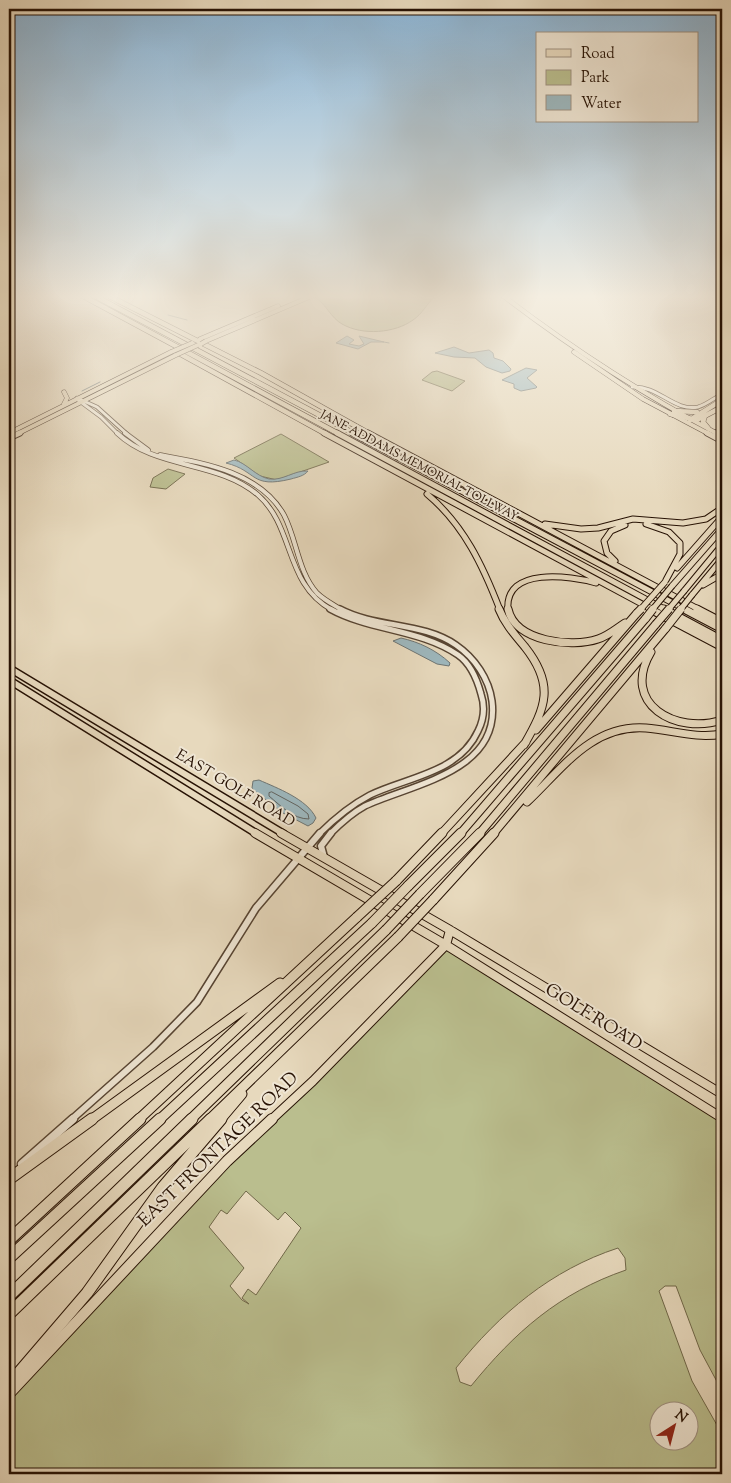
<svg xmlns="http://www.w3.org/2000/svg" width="731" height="1483" font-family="'Sorts Mill Goudy',serif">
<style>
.green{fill:#babe8e;stroke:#706849;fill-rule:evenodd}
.water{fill:#9db7bd;stroke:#6e7573}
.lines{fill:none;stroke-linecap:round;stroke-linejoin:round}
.shore{stroke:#626460;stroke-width:1}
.stream{stroke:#6e7573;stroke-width:1}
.minor-far4-casing{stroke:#574432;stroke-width:4.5}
.minor-far3-casing{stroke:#574432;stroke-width:5.5}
.minor-far2-casing{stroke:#574432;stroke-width:8}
.minor-far1-casing{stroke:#574432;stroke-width:9}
.minor-casing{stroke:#574432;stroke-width:11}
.major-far4-casing{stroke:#271204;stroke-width:5}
.major-far3-casing{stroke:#271204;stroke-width:7}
.major-far2-casing{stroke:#271204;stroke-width:9}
.major-far1-casing{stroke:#271204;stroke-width:10}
.major-casing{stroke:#271204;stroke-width:12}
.highway-far4-casing{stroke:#271204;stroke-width:5.5}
.highway-far3-casing{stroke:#271204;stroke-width:7}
.highway-far2-casing{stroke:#271204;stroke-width:9}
.highway-far1-casing{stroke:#271204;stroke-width:11}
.highway-casing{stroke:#271204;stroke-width:13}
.minor-far4{stroke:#efe6d4;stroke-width:3}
.minor-far3{stroke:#efe6d4;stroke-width:4}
.minor-far2{stroke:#efe6d4;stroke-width:5}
.minor-far1{stroke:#efe6d4;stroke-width:6}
.minor{stroke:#efe6d4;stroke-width:8}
.major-far4{stroke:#e7d9bd;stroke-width:4}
.major-far3{stroke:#e7d9bd;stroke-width:5}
.major-far2{stroke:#e7d9bd;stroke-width:6}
.major-far1{stroke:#e7d9bd;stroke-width:8}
.major{stroke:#e7d9bd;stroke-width:10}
.highway-far4{stroke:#e7d9bd;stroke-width:4.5}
.highway-far3{stroke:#e7d9bd;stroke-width:5}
.highway-far2{stroke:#e7d9bd;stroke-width:7}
.highway-far1{stroke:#e7d9bd;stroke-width:9}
.highway{stroke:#e7d9bd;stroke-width:11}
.major-bridge-casing{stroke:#271204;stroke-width:5;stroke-linecap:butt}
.highway-bridge-far2-casing{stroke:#271204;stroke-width:7;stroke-linecap:butt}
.highway-bridge-far1-casing{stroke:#271204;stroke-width:9;stroke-linecap:butt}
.highway-bridge-casing{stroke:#271204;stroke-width:11;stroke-linecap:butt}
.major-bridge{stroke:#e7d9bd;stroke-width:4}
.highway-bridge-far2{stroke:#e7d9bd;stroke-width:5}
.highway-bridge-far1{stroke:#e7d9bd;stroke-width:7}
.highway-bridge{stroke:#e7d9bd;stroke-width:9}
.labels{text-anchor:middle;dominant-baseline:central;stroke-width:4;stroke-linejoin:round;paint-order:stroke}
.far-street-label{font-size:12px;fill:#271204;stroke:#efe6d4}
.street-label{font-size:15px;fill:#271204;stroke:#efe6d4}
.near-street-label{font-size:18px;fill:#271204;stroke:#efe6d4}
</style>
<rect width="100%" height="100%" fill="#e7d9bd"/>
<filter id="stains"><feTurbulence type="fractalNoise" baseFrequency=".004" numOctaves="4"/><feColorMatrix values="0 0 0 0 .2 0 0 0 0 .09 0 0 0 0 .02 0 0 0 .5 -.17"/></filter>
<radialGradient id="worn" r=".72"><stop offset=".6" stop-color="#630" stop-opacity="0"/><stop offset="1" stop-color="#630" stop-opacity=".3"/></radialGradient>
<!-- green -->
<path class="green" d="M320 295H355L384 298 434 297C427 304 422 314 413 320 395 333 363 336 342 324 331 318 326 304 315 297Z
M437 371 465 381 452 391 422 380 432 372Z
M281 434 329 462 277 480 260 476 234 458Z
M168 469 185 474 166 489 150 487 153 478Z
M446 945 722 1118V1391L700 1350 676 1286H665L659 1291 692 1381 722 1434V1474H9V1395L155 1236ZM246 1191 278 1220 285 1212 301 1228 256 1295 248 1289 242 1298 249 1304 242 1300 230 1286 244 1268 209 1227 221 1210 227 1214ZM618 1248 625 1258 626 1270C559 1293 515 1332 471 1386L460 1382 456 1368C500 1313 551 1270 618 1248ZM658 1410H688V1440H658Z"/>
<!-- water -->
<path class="water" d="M347 336 354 340 349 344 359 346 364 344 359 336 384 342H371L358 349 336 343Z
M454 347 469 353 489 350 493 353 494 358 503 361 511 369 510 371 502 373 486 367 475 358 454 357 435 353Z
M526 368 537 370 527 378 537 387 536 388 521 391 514 388V384L502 380Z
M234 460C247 463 255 476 269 479 283 481 294 470 308 471 304 476 298 477 291 479 250 489 258 471 226 463Z
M401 638C419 642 436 650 450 663L449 666 437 664 393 641Z
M259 780C277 788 307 799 316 818L313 823 308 826 283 813 256 792 252 788 253 781Z"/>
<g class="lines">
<!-- shore -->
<path class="shore" d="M272 792 298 806 308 814 309 819C293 819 281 806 269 796V793Z"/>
<!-- stream -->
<path class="stream" d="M168 315 187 320
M384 342 389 343
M82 391 100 382"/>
<!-- minor-far4 casing -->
<g class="minor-far4-casing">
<path id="minor-far4" d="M632 387C658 385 674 412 698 407 706 405 714 398 722 394
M77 398 97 407 127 434
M78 400 101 417 118 434"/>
</g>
<!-- minor-far3 casing -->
<g class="minor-far3-casing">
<path id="minor-far3" d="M117 433C156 470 217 460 258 495 295 527 284 584 332 610
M125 433 148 450
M160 455C204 463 260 472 284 515 297 540 298 572 317 593 324 600 334 605 342 610"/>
</g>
<!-- minor-far2 casing -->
<g class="minor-far2-casing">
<path id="minor-far2" d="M319 834C334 819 351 805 370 795 407 777 459 773 478 731 484 719 485 706 481 694 477 679 471 664 458 655 420 629 370 631 330 609
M330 834C340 824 352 813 365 806 412 784 501 772 492 701 489 679 475 658 456 645 423 622 376 628 340 609"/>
</g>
<!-- minor-far1 casing -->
<g class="minor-far1-casing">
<path id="minor-far1" d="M324 857 321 846 331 833
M71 1120 153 1047 197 1002 256 908 320 833"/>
</g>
<!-- minor casing -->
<g class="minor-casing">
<path id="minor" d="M22 1164 73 1119"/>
</g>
<!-- major-far4 casing -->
<g class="major-far4-casing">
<path id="major-far4" d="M502 295C570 347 642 394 718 434
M200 339 278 306
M206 341 314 295
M574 352 643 399 709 434
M64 392 67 398 64 404
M9 433 171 352
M17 434 176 355"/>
</g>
<!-- major-far3 casing -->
<g class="major-far3-casing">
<path id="major-far3" d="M707 433 722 441
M716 433 722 436
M9 438 20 433"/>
</g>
<!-- major-far2 casing -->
<g class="major-far2-casing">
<path id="major-far2" d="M9 668 284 834
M9 680 257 834"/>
</g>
<!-- major-far1 casing -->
<g class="major-far1-casing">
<path id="major-far1" d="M255 833 446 945 722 1118
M281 833 450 930 722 1094
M271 1120 313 1081 446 945 450 930"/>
</g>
<!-- major casing -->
<g class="major-casing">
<path id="major" d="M9 1394 227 1161 272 1119"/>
</g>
<!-- highway-far4 casing -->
<g class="highway-far4-casing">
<path id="highway-far4" d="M81 295 339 434
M93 295 355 434
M107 295 261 373 370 434
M175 351 326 434
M674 411 697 412
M670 414 697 420 722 407
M705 416 703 422 708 428
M690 420 722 400"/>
</g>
<!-- highway-far3 casing -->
<g class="highway-far3-casing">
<path id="highway-far3" d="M324 433 653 610
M337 433 666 610
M352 433 686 610
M368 433 700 610
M427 494C464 525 483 566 500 610
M545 524 581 529 598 528 633 519 683 523 706 519 722 508
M646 524 669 532 680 543V554L666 580
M615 561 607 553 604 541 611 531 625 525
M677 568 722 517
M703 585 722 574
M672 586 722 529
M684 591 722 545
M692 595 722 559
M508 610C504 566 571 576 596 583"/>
</g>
<!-- highway-far2 casing -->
<g class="highway-far2-casing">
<path id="highway-far2" d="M499 609C505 624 515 635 525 647 555 685 546 707 524 745
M508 609C515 642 572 648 598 639 608 636 617 628 625 623
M650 609 722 647
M664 609 722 640
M684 609 722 629
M697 609 722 622
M651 652C620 704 676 735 722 720
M536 730 637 613
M527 802C562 769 592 724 646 728 672 730 696 739 722 734
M441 834 526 742
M460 834 646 618
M479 834 656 624
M493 834 666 628"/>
</g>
<!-- highway-far1 casing -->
<g class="highway-far1-casing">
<path id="highway-far1" d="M396 881 442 833
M408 886 461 833
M420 894 480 833
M433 900 494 833
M91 1120 280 983
M138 1120 357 917
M159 1120 372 923
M190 1120 386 930
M209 1120 398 937
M220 1120 242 1094"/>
</g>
<!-- highway casing -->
<g class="highway-casing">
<path id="highway" d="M9 1179 92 1119
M9 1240 140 1119
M9 1258 160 1119
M9 1296 192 1119
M9 1314 211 1119
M9 1384 87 1293 163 1187 221 1119"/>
</g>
<!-- minor-far4 -->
<use href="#minor-far4" class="minor-far4"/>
<!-- minor-far3 -->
<use href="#minor-far3" class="minor-far3"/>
<!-- minor-far2 -->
<use href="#minor-far2" class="minor-far2"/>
<!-- minor-far1 -->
<use href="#minor-far1" class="minor-far1"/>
<!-- minor -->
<use href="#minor" class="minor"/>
<!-- major-far4 -->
<use href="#major-far4" class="major-far4"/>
<!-- major-far3 -->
<use href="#major-far3" class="major-far3"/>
<!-- major-far2 -->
<use href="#major-far2" class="major-far2"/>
<!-- major-far1 -->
<use href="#major-far1" class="major-far1"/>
<!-- major -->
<use href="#major" class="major"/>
<!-- highway-far4 -->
<use href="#highway-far4" class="highway-far4"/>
<!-- highway-far3 -->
<use href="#highway-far3" class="highway-far3"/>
<!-- highway-far2 -->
<use href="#highway-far2" class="highway-far2"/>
<!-- highway-far1 -->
<use href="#highway-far1" class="highway-far1"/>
<!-- highway -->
<use href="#highway" class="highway"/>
<!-- major-bridge casing -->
<g class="major-bridge-casing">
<path id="major-bridge" d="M201 344 206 341
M171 352 192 343
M176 355 198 345"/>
</g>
<!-- highway-bridge-far2 casing -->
<g class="highway-bridge-far2-casing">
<path id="highway-bridge-far2" d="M640 610 665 582
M652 610 672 586
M668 610 684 591
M680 610 692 595"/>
</g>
<!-- highway-bridge-far1 casing -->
<g class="highway-bridge-far1-casing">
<path id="highway-bridge-far1" d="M637 613 641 609
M646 618 653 609
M656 624 669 609
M666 628 681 609"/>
</g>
<!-- highway-bridge casing -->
<g class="highway-bridge-casing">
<path id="highway-bridge" d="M357 917 396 881
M372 923 408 886
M386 930 420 894
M398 937 433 900"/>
</g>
<!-- major-bridge -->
<use href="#major-bridge" class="major-bridge"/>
<!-- highway-bridge-far2 -->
<use href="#highway-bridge-far2" class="highway-bridge-far2"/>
<!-- highway-bridge-far1 -->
<use href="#highway-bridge-far1" class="highway-bridge-far1"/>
<!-- highway-bridge -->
<use href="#highway-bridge" class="highway-bridge"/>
</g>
<!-- sky -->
<linearGradient id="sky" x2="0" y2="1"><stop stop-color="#8ab5d7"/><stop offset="0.59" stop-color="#f4eee1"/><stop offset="1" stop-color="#f4eee1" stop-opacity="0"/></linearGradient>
<rect width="731" height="503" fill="url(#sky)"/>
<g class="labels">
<!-- far-street labels -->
<g class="far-street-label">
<text transform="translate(419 466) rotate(28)">JANE ADDAMS MEMORIAL TOLLWAY</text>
</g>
<!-- street labels -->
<g class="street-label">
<text transform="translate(235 789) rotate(31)">EAST GOLF ROAD</text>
</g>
<!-- near-street labels -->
<g class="near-street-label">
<text transform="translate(593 1018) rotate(32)">GOLF ROAD</text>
<text transform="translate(219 1150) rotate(-44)">EAST FRONTAGE ROAD</text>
</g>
</g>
<!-- margin -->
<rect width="731" height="1483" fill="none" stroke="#e7d9bd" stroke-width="30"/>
<rect x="10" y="10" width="711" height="1463" fill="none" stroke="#271204" stroke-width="2.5"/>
<rect x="15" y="15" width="701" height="1453" fill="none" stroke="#271204"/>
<!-- legend -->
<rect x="536" y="32" width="162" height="90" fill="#efe6d4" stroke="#9f9181"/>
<rect x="546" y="49" width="25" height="8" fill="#e7d9bd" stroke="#9f9181"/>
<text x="581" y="58" font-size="15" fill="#271204">Road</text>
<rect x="546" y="70" width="25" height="15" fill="#babe8e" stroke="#9f9181"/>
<text x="581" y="82" font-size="15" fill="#271204">Park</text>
<rect x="546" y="95" width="25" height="15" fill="#9db7bd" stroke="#9f9181"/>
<text x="581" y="108" font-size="15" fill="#271204">Water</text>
<!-- north arrow -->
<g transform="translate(674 1426) rotate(36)"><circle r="24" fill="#efe6d4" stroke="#9f9181"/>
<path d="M0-4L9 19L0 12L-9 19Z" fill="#8f2418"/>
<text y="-8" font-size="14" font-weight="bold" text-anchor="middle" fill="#271204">N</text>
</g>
<rect width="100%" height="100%" filter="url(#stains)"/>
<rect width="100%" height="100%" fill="url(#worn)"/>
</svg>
